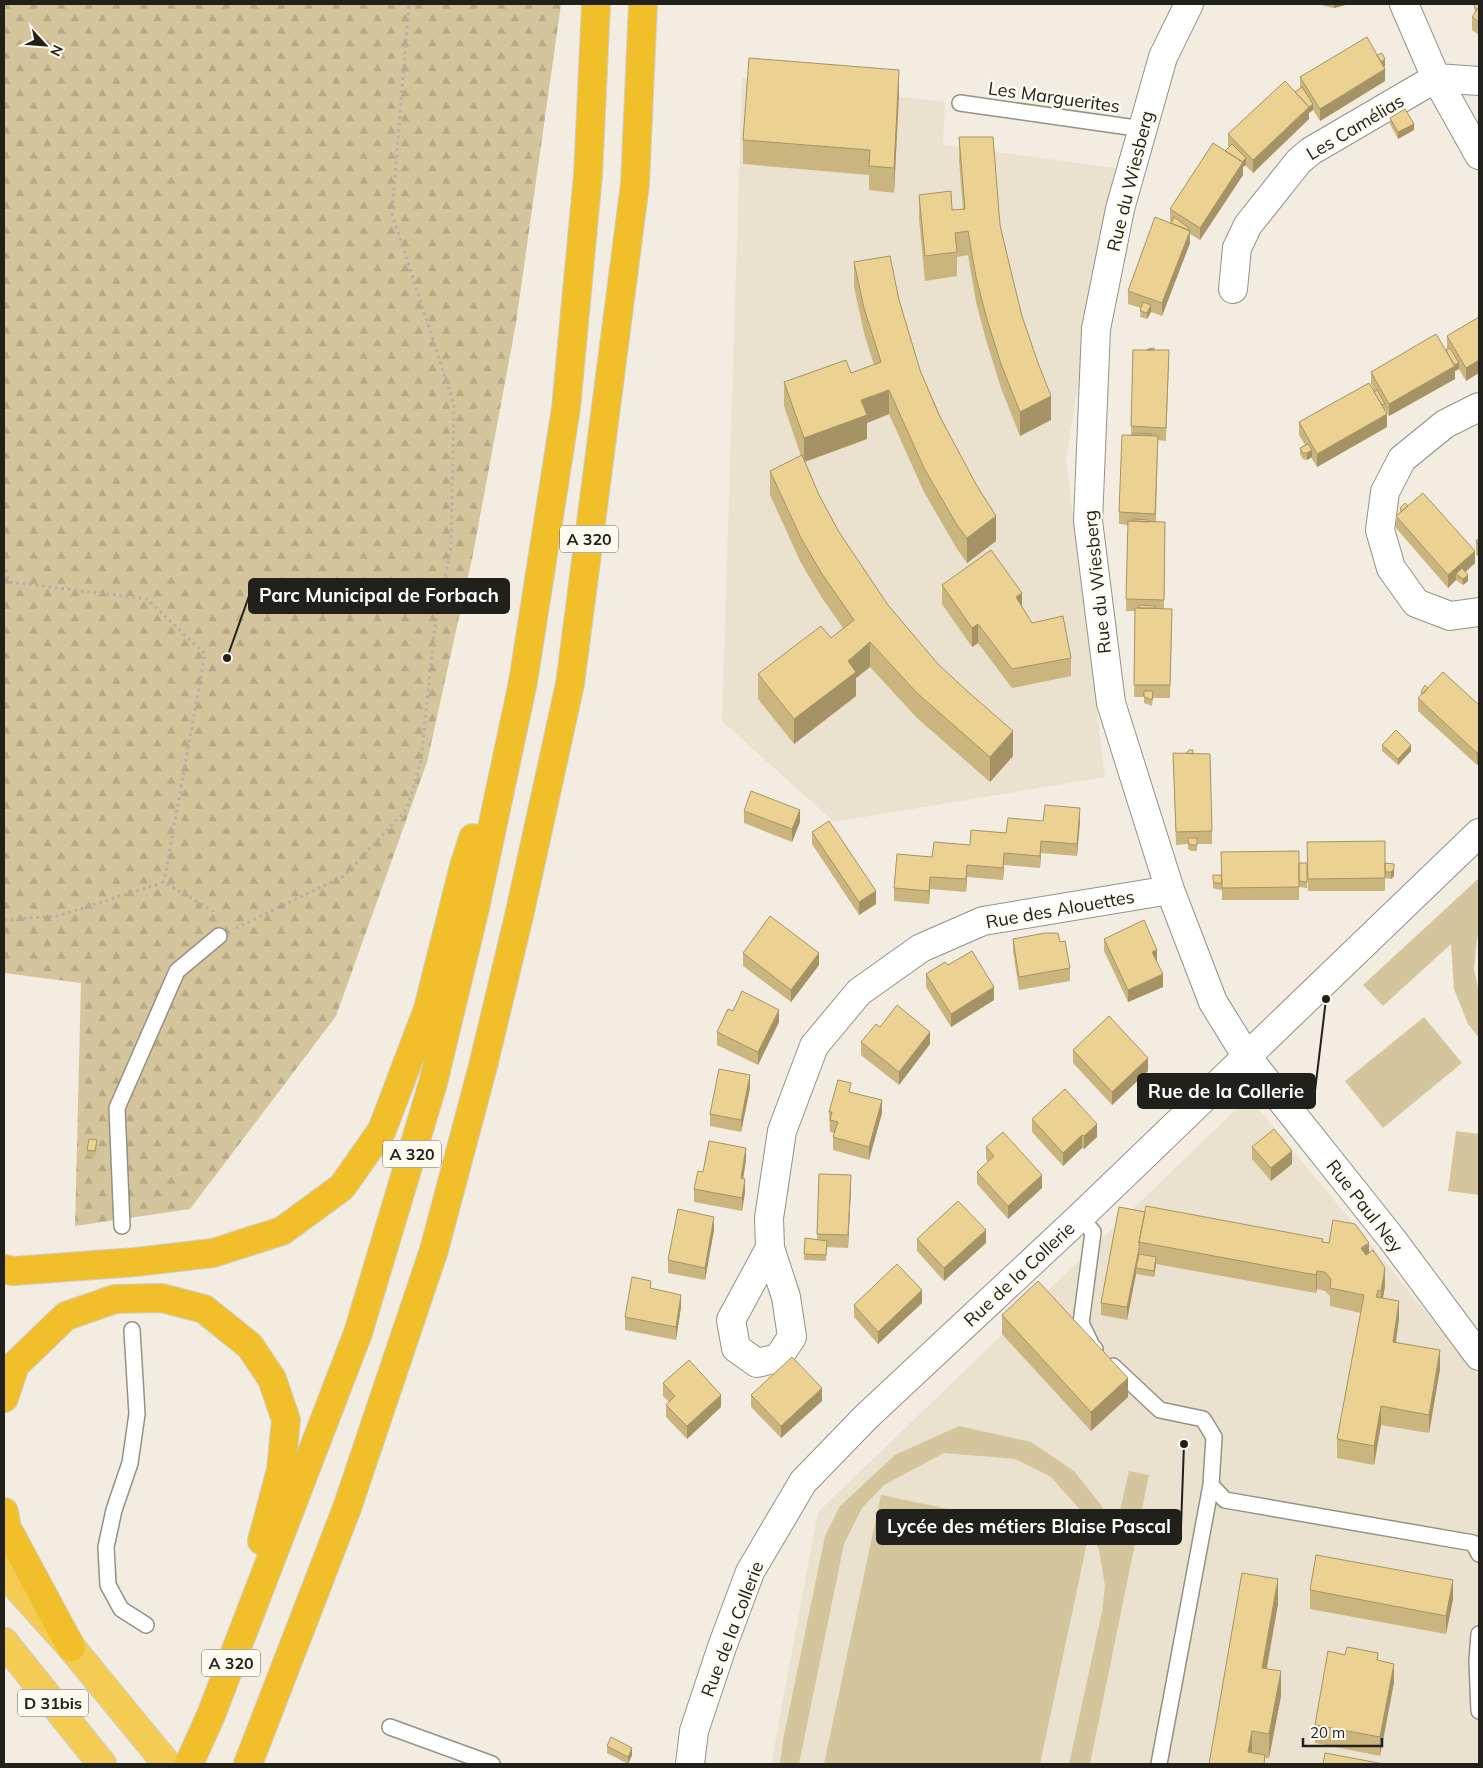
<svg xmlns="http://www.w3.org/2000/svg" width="1483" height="1768" font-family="Mulish,sans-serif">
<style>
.built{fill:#eae2ce}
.green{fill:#d5c59c}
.forest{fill:url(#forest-firs)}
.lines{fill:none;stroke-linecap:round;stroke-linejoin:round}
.service-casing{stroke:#969185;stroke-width:18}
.minor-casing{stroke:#969185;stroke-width:30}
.tertiary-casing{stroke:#969185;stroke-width:30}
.trunk-casing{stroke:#cececd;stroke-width:30}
.motorway-casing{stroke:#cececd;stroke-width:30}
.path{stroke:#b3afa4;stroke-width:3;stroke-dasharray:2.5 4;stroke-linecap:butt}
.service{stroke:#fff;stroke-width:15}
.minor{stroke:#fff;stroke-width:28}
.tertiary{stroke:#fff;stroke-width:28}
.trunk{stroke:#f4cc54;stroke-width:28}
.motorway{stroke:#f1bf29;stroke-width:28}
.wall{fill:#cbb57e}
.shaded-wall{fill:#a59366}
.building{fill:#ecd292;stroke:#a59366}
.labels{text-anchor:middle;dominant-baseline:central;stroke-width:5;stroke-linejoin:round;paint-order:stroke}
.shield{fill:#fefaf0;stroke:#64615b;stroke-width:1}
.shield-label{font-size:16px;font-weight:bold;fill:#22201b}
.street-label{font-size:18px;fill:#22201b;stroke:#fefaf0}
.leader{fill:none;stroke:#22201b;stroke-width:2}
.callout-dot{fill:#22201b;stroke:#fefaf0;stroke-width:2}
.callout{fill:#22201b;stroke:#22201b;stroke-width:2}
.callout-label{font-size:19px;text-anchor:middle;font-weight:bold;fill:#fff}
</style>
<defs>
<pattern id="forest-firs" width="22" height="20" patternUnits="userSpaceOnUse" patternTransform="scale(1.25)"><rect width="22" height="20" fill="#d5c59c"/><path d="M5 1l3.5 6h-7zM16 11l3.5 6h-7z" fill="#b7a986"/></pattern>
</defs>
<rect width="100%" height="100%" fill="#f2ede0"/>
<!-- built -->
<path class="built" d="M742 78 945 102 943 145 1115 168 1066 458 1105 777 834 822 722 721Z
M1249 1097 1479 1376V1764H771L818 1512Z"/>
<!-- green -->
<path class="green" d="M1479 878V933L1477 938 1474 969 1479 993V1038L1468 1024 1454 989 1451 944 1383 1006 1363 985Z
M1424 1017 1462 1063 1383 1128 1345 1081Z
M1456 1131 1479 1134V1195L1448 1191Z
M959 1426 1031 1442 1074 1471 1101 1505 1115 1533 1129 1471 1149 1475 1090 1764H1069L1102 1612 1105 1586 1099 1550 1083 1513 1051 1477 1015 1459 944 1453 884 1485 862 1508 844 1544 799 1764H780L783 1740 825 1536 840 1506 895 1455Z
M881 1495 1088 1538 1040 1764H824Z"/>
<!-- forest -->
<path class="forest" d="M4 4H561L516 323 473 554 427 762 336 1016 190 1209 75 1226 81 983 4 973Z"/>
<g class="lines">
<!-- service casing -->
<g class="service-casing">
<path id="service" d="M960 103 1143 129
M1080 1217 1093 1232 1081 1323 1092 1346 1095 1349
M122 1226 117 1108 177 971 219 936
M132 1330 137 1414 130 1463 114 1510 106 1547 108 1585 121 1609 146 1625
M1113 1366 1160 1410 1203 1419 1214 1437 1211 1485 1225 1500 1473 1543 1479 1554
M1479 1634 1477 1661 1479 1711
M390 1727 492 1764
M1159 1764 1211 1485"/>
</g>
<!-- minor casing -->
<g class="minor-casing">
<path id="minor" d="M1189 4 1163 57 1120 209 1096 329 1088 521 1111 703 1170 890 1213 1002 1247 1057 1392 1239 1479 1356
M1404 4 1436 78 1479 155
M1233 289 1237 248 1248 225 1299 161 1311 151 1436 78 1479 81
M1479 407 1445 424 1402 459 1385 492 1380 530 1391 568 1416 603 1450 616 1479 612
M770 1248 731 1320 736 1348 757 1363 778 1358 792 1337 786 1297 770 1248 769 1218 782 1131 814 1046 859 992 921 948 983 921 1170 890"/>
</g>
<!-- tertiary casing -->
<g class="tertiary-casing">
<path id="tertiary" d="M690 1764 694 1731 722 1647 750 1572 803 1482 866 1417 1080 1217 1479 833"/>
</g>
<!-- trunk casing -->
<g class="trunk-casing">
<path id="trunk" d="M4 1568 15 1585 71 1647 167 1764
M4 1642 102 1764"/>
</g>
<!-- motorway casing -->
<g class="motorway-casing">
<path id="motorway" d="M4 1269 13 1271 136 1262 213 1253 282 1231 342 1187 382 1130 428 1009 464 866 473 838
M4 1398 15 1365 66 1316 115 1299 162 1298 204 1309 250 1346 272 1379 286 1420 281 1470 262 1541
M4 1512 7 1528 71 1647
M189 1764 211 1715 358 1333 433 1083 475 908 523 682 566 408 588 175 596 4
M248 1764 347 1508 434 1250 483 1066 519 916 570 684 635 184 643 4"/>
</g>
<!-- path -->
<path class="path" d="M4 564 9 582 147 599 205 654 164 882
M4 920 58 916 164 882 213 911 214 917
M236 928 344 876 407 809 421 761 434 633 451 548 454 405 392 213 409 4"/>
<!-- service -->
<use href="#service" class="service"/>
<!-- minor -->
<use href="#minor" class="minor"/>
<!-- tertiary -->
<use href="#tertiary" class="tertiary"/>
<!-- trunk -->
<use href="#trunk" class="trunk"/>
<!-- motorway -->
<use href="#motorway" class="motorway"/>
</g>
<!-- wall -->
<path class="wall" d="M1321 4H1349L1334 8 1324 6Z
M1479 4V35L1472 30V17L1475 13 1474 6Z
M1377 55 1385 66 1384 67 1385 81 1320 121 1313 110 1309 113V119L1253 173 1245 165 1243 167V175L1200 240 1190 234V243L1162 316 1151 312 1147 319 1140 317 1141 308 1128 304V291L1171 222 1170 221V209L1229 147 1228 146V134L1300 89V77Z
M899 94 894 193 869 190V175L743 164V140Z
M1390 118 1414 130 1398 139 1390 124Z
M959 137 1000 225 1008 259 1022 316 1051 420 1020 436 1001 388 986 340 976 302 968 255 957 257V276L925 281 919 219V195L952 210 963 209 959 161Z
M854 262 899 300 920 370 996 541 967 563 957 549 924 492 889 414 867 423V439L805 462 819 495 839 532 888 605 1013 756 990 782 917 718 870 667 856 678V696L794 744 758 699V674L831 638 843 628 822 598 801 563 770 495V471L801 456 784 406V382L851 373 874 365 864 333 854 287Z
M1479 317 1466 381 1459 369 1455 371V379L1389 416 1385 409 1387 427 1317 467 1311 457 1307 460 1303 459 1300 454V448L1305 445 1299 435V422L1375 392 1371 384V372L1447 349V336Z
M1133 350H1154L1169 363 1166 441 1158 440 1156 522H1165L1164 608 1172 621 1170 698H1153L1152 706 1144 703V697H1134L1135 611H1126L1128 525 1119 524V512L1131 435Z
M1400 508 1475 563 1465 572 1468 581 1463 585 1456 580 1448 588 1396 528V516L1400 512Z
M1479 538V558L1476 554V541Z
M942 585 1022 606 1032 623 1071 658V676L1012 688 978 643 972 647 942 604Z
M1428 688 1479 705V762L1477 765 1418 711V698L1421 696V692Z
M1382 745 1411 751 1398 765 1382 751Z
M1173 753 1193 754 1212 831V844H1197V851H1191L1188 849V844L1176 845Z
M744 811 800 822 792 842 744 823Z
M1043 821H1080L1077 856 1041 853 1040 868 1004 865 1003 880 967 877 966 892 930 889 929 904 894 901V888L932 857Z
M812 832 876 904 859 915 812 844Z
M1299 863 1385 867 1394 876 1391 879 1385 878V891H1308L1307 870V888L1299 887V876V900H1222V890L1215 889 1213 888V875H1221Z
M1013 939 1060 942 1070 968V981L1019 990 1013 951Z
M1104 939 1157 963 1163 987 1128 1002 1104 951Z
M743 953 819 965 791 1002 743 966Z
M948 965 994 1000 951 1027 926 987V974Z
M733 1011 779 1022 758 1065 717 1045V1032Z
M880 1027 930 1044 899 1085 861 1055V1042Z
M1073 1050 1148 1071 1112 1105 1073 1063Z
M750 1088 741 1132 710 1126V1114Z
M851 1092 882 1113 869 1160 833 1150V1137L834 1133 830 1132 829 1112Z
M1032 1119 1097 1137 1084 1149 1082 1148 1063 1166 1032 1132Z
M97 1147 95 1157 87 1156V1150Z
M986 1147 1042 1188 1008 1219 977 1184V1172L988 1162 986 1159Z
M1252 1147 1292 1164 1271 1181 1252 1159Z
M746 1160 743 1179 745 1192 742 1211 694 1202V1189L703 1172Z
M819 1174 851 1188 848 1248 827 1247 826 1261 804 1260 805 1238 817 1240Z
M1119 1207 1323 1242 1369 1253 1385 1286 1383 1298 1399 1319 1396 1342 1440 1369 1429 1433 1381 1425 1374 1465 1337 1458V1439L1361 1313 1330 1306V1296L1325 1291 1317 1289 1316 1293 1156 1264 1154 1277 1136 1274 1127 1320 1101 1315V1303Z
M714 1230 705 1280 668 1273V1260Z
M917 1239 986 1243 944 1281 917 1251Z
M651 1289 681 1307 676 1340 625 1330V1317Z
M922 1303 878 1344 854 1317V1305Z
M1002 1315 1128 1397 1091 1431 1002 1334Z
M663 1383 721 1407 687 1439 666 1417V1405L669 1402 663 1396Z
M751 1395 822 1401 781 1438 751 1407Z
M1310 1590 1453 1599 1446 1634 1310 1609Z
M1278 1604 1267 1669 1281 1696 1269 1758H1265V1764H1209Z
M1378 1660 1394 1682 1380 1756 1315 1743V1725Z
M607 1746 632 1755 628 1764 607 1753Z"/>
<!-- shaded-wall -->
<path class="shaded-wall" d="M1334 4H1349L1334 8Z
M1385 59V66L1379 70V64Z
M1385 69V81L1320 121V109Z
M899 70V94L894 193V168Z
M1313 104V110L1309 113V119L1253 173V160Z
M1414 124V130L1398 139V132Z
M1246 158V165L1243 167V175L1200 240V228L1238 165Z
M1189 228 1190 243 1162 316V303L1185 235Z
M1151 305V312L1147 319V313Z
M1479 360V373L1466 381V368Z
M1459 363V369L1455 371V379L1389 416V404Z
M889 390V414L867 423V439L804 462V438L861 400Z
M1051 396V420L1020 436V412Z
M1387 414V427L1317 467V454Z
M1312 450V457L1307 460V453Z
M996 516V541L967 563V538Z
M1475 551V563L1460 577 1456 574V580L1448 588V575Z
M1468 575V581L1463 585V579Z
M1022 593V612L1016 597Z
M978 624V643L972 647V628Z
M870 642V667L856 678V696L794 744V719L848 661Z
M1013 731V756L990 782V757Z
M1411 745V751L1398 765V759Z
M1479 750V762L1477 765V753Z
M1080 808V821L1077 856V844Z
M800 810V822L792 842V829Z
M1041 841V853L1040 868V856Z
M1004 853V865L1003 880V868Z
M967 865V877L966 892V879Z
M1394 869V876L1391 879V872Z
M930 877V889L929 904V891Z
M876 891V904L859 915V902Z
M1157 950V963L1152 965V952Z
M819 953V965L791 1002V990Z
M1163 974V987L1128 1002V990Z
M994 987V1000L951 1027V1014Z
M779 1010V1022L758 1065V1052Z
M930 1032V1044L899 1085V1072Z
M1148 1058V1071L1112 1105V1092Z
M750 1075V1088L741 1132V1120Z
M882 1100V1113L869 1160V1147Z
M1097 1124V1137L1084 1149V1136Z
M1082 1135V1148L1063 1166V1153Z
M746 1148V1160L741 1191V1178Z
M1292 1151V1164L1271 1181V1168Z
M851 1175V1188L848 1248V1235Z
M1042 1175V1188L1008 1219V1206Z
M745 1179V1192L742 1211V1198Z
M714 1217V1230L705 1280V1268Z
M986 1230V1243L944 1281V1268Z
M1369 1243V1262L1361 1248Z
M1139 1249V1260L1136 1268V1274L1127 1320V1307Z
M1156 1257V1264L1154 1277V1271Z
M1385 1268V1286L1381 1309V1291Z
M1317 1271V1289L1316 1293V1275Z
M922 1290V1303L878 1344V1332Z
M681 1295V1307L676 1340V1327Z
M1399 1301V1319L1393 1360V1342Z
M1440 1350V1369L1429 1433V1415Z
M1128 1378V1397L1091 1431V1412Z
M822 1388V1401L781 1438V1426Z
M721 1395V1407L687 1439V1426Z
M1381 1406V1425L1374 1465V1446Z
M1278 1579V1604L1262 1692V1668Z
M1453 1580V1599L1446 1634V1616Z
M1394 1664V1682L1380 1756V1737Z
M1281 1671V1696L1269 1758V1734Z
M1252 1731V1755L1248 1752Z
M632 1748V1755L628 1764V1757Z"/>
<!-- building -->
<path class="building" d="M1476 4H1479V7L1477 10 1474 6Z
M1479 7V22L1472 17Z
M1367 37 1385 69 1320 109 1300 77Z
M1382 53 1385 59 1381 62 1377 55Z
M749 58 899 70 894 168 869 166 870 150 743 140Z
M1285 81 1309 107 1253 160 1228 134Z
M1302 87 1313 104 1309 107 1295 92Z
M1405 109 1414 124 1398 132 1390 118Z
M959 137H993L1000 225 1008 259 1022 316 1038 363 1051 396 1020 412 1001 364 986 316 976 277 968 231 955 233 957 252 925 256 919 195 951 191 952 210 965 209Z
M1213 143 1243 162 1200 228 1170 209Z
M1232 144 1246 158 1242 162 1225 151Z
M1155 217 1190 231 1162 303 1128 291Z
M1174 217 1189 228 1188 230 1171 223Z
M890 256 899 300 920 370 939 415 977 486 996 516 967 538 957 525 924 468 889 390 861 400 867 415 804 438 784 382 846 360 851 373 881 362 864 308 854 262Z
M1143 302 1151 305 1147 313 1140 311Z
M1479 317V360L1466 368 1447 336Z
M1436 334 1455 366 1389 404 1371 372Z
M1154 348V350H1147L1148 349Z
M1450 348 1459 363 1454 365 1446 350Z
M1133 350H1169L1166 428 1131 426Z
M1369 383 1387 414 1317 454 1299 422Z
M1377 390 1385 404 1382 405 1374 392Z
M1134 433 1152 434V435H1134Z
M1122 435 1158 436 1155 514 1119 512Z
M1308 444 1312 450 1307 453H1303L1300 448Z
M802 455 819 495 839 532 888 605 938 664 967 691 1013 731 990 757 917 693 870 642 848 661 856 672 794 719 758 674 821 626 831 638 854 620 822 574 801 538 770 471Z
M1423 493 1475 551 1448 575 1396 516Z
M1405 503 1408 506 1402 511 1400 508Z
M1133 519 1149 520V522L1133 521Z
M1128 521 1165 522 1164 600 1126 599Z
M1479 538V545L1476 541Z
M991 550 1022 593 1016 597 1032 623 1063 616 1071 658 1012 669 978 624 972 628 942 585Z
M1462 568 1468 575 1463 579 1456 574Z
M1139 605 1155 606V608H1139Z
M1135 608 1172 609 1170 685H1134Z
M1443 672 1479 705V750L1477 753 1418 698Z
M1425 685 1428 688 1423 694 1421 692Z
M1144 691H1153L1152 700 1144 697Z
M1396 730 1411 745 1398 759 1382 745Z
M1189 750H1193V754L1186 753Z
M1173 753 1210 754 1212 831 1176 832Z
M751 791 800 810 792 829 744 811Z
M1045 805 1080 808 1077 844 1041 841 1040 856 1004 853 1003 868 967 865 966 879 930 877 929 891 894 888 897 854 932 857 934 842 970 845 971 830 1006 833 1008 818 1043 821Z
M829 821 876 891 859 902 812 832Z
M1188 838H1197V845H1191L1188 842Z
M1385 841V878L1308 879 1307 842Z
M1299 851V887L1222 888 1221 852Z
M1299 863H1307V882L1299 881Z
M1385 863 1394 864V869L1391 872H1385Z
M1213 875H1221L1222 883H1215L1213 881Z
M770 916 819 953 791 990 743 953Z
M1144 920 1157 950 1152 952 1163 974 1128 990 1104 939Z
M1045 933H1058L1060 942 1065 941 1070 968 1019 977 1013 939Z
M972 951 994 987 951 1014 926 974 945 962 948 965Z
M742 991 779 1010 758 1052 717 1032 728 1009 733 1011Z
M897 1005 930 1032 899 1072 861 1042 876 1024 880 1027Z
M1109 1016 1148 1058 1112 1092 1073 1050Z
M719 1069 750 1075 741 1120 710 1114Z
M838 1080 851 1083 849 1092 882 1100 869 1147 833 1137 838 1122 830 1120 832 1112H829Z
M1065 1089 1097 1124 1084 1136 1082 1135 1063 1153 1032 1119Z
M1274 1129 1292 1151 1271 1168 1252 1147Z
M1003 1132 1042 1175 1008 1206 977 1172 994 1156 986 1147Z
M89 1139 97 1140 95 1151 87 1150Z
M709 1141 746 1148 741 1178 745 1179 742 1198 694 1189 698 1171 703 1172Z
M819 1174 851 1175 848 1235 817 1234Z
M958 1201 986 1230 944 1268 917 1239Z
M1146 1206 1323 1239 1322 1242 1329 1243 1333 1220 1355 1224 1369 1243 1361 1248 1366 1255 1373 1250 1385 1268 1381 1291 1378 1290 1376 1297 1399 1301 1393 1342 1440 1350 1429 1415 1381 1406 1374 1446 1337 1439 1364 1295 1330 1288 1331 1279 1325 1272 1317 1271 1316 1275 1139 1242Z
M1119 1207 1145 1212 1139 1242V1249L1127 1307 1101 1303Z
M678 1209 714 1217 705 1268 668 1260Z
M805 1238 827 1241 826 1255 804 1254Z
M1139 1254 1156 1257 1154 1271 1136 1268Z
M897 1264 922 1290 878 1332 854 1305Z
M632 1277 651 1281 650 1288 681 1295 676 1327 625 1317Z
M1038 1281 1128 1378 1091 1412 1002 1315Z
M792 1357 822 1388 781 1426 751 1395Z
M689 1360 721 1395 687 1426 666 1405 675 1396 663 1383Z
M1316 1555 1453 1580 1446 1616 1310 1590Z
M1242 1573 1278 1579 1262 1668 1281 1671 1269 1734 1252 1731 1248 1752 1265 1755 1264 1764H1209Z
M1347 1647 1378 1653 1377 1660 1394 1664 1380 1737 1315 1725 1328 1651 1345 1655Z
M611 1737 632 1748 628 1757 607 1746Z
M1325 1753 1384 1764H1323Z"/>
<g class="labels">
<!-- shield labels -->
<g class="shield">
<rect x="560" y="525.5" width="58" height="27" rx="4"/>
<rect x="383" y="1140.5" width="58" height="27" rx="4"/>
<rect x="202" y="1649.5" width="58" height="27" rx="4"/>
<rect x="18" y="1689.5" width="70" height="27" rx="4"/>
</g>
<g class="shield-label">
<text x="589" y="539">A 320</text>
<text x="412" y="1154">A 320</text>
<text x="231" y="1663">A 320</text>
<text x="53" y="1703">D 31bis</text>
</g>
<!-- street labels -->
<g class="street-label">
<text transform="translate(1054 97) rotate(8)">Les Marguerites</text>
<text transform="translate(1355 127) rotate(-31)">Les Camélias</text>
<text transform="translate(1130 181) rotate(-76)">Rue du Wiesberg</text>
<text transform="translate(1097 582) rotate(-96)">Rue du Wiesberg</text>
<text transform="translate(1060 909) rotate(-10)">Rue des Alouettes</text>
<text transform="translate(1365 1206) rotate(52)">Rue Paul Ney</text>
<text transform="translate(1019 1274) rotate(-43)">Rue de la Collerie</text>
<text transform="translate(732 1629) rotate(-69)">Rue de la Collerie</text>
</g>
</g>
<!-- callouts -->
<path class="leader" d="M227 658L249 596M1326 999L1315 1091M1184 1444L1181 1527"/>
<g class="callout-dot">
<circle cx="227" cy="658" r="5"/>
<circle cx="1326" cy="999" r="5"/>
<circle cx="1184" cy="1444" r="5"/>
</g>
<g class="callout">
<rect x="249" y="579" width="260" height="34" rx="5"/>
<rect x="1138" y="1074" width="177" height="34" rx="5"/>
<rect x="877" y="1510" width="304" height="34" rx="5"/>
</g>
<g class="callout-label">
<text x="379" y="602">Parc Municipal de Forbach</text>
<text x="1226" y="1098">Rue de la Collerie</text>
<text x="1029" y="1533">Lycée des métiers Blaise Pascal</text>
</g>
<!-- border -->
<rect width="1483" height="1768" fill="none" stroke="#22201b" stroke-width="10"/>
<!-- north arrow -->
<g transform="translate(45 45) rotate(116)" stroke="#fefaf0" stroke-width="4" paint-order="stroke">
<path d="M0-4L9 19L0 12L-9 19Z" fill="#22201b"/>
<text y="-8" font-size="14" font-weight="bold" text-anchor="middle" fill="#22201b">N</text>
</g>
<!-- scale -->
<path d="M1303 1738v8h79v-8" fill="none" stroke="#22201b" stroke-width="2.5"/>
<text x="1310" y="1738" font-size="15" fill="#22201b" stroke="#fefaf0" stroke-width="4" paint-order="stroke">20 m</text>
</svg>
